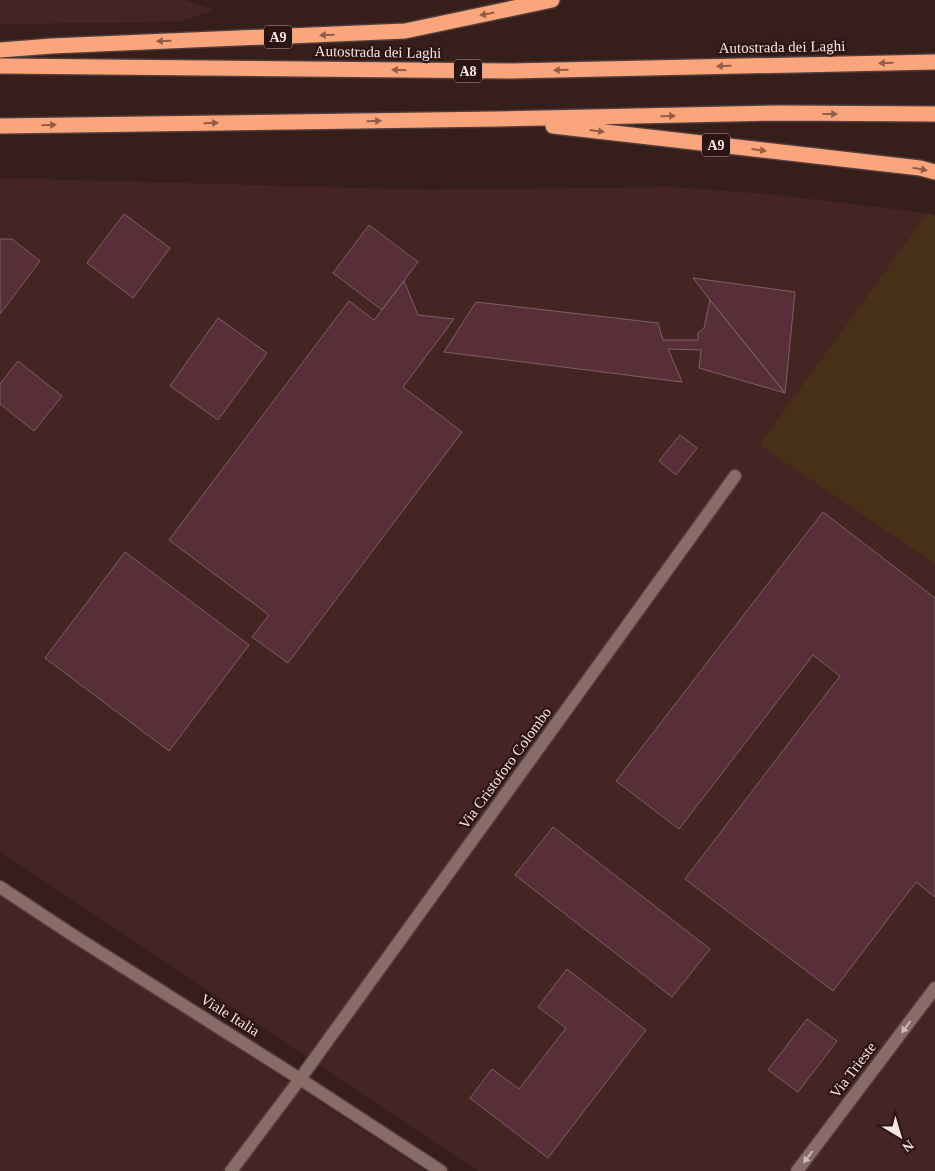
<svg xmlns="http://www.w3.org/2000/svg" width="935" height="1171" font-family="Georgia,serif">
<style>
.built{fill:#452523}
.green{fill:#473017}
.building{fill:#582e38;stroke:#7d6066}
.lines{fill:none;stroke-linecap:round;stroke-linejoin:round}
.street-casing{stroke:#503c3b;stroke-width:15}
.secondary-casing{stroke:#503c3b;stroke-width:15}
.highway-casing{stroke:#503c3b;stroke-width:18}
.street{stroke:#896b68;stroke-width:12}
.secondary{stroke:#896b68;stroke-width:12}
.highway{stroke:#faa57c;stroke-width:15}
.oneway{fill:#935c47}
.oneway2{fill:#d0bab8}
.labels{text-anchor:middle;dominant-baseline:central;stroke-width:4.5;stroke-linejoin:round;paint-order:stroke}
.shield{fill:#2c1412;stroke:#b9a6a4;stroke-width:1}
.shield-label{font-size:14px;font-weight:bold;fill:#f6e5e3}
.street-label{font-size:15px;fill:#f6e5e3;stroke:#2c1412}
</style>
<rect width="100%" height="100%" fill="#361e1b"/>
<!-- built -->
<path class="built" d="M0 0H184L214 10 177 22 0 24Z
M0 178 432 190 674 187 768 194 927 213 759 445 935 564V1171H478L0 852Z
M0 893 425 1171H0Z"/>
<!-- green -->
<path class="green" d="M927 213 935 215V564L759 445Z"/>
<!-- building -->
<path class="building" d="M124 214 170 248 133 298 87 263Z
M369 225 418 262 382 310 333 273Z
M0 239H12L40 261 0 314Z
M693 278 795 292 785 393 710 300Z
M404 281 418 315 454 319 403 387 462 432 288 663 252 637 269 615 169 540 349 301 374 320Z
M710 300 785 393 699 368 701 350 668 349 682 382 444 352 476 302 658 323 663 340H698V333L704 328Z
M218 318 267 353 218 420 170 386Z
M18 361 62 396 34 431 0 404V384Z
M680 435 697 448 676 475 659 461Z
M823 512 935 598V897L916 882 833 991 685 879 840 676 813 655 679 829 616 781Z
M125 552 249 645 169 751 45 658Z
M553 827 710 949 672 997 515 875Z
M567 969 646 1030 548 1158 470 1098 492 1069 519 1089 566 1028 538 1007Z
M807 1019 837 1041 798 1092 768 1070Z"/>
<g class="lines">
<!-- street casing -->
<g class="street-casing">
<path id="street" d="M231 1171 300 1079 735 476
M797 1171 935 988"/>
</g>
<!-- secondary casing -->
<g class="secondary-casing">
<path id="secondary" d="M0 887 71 934 300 1079 441 1171"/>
</g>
<!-- highway casing -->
<g class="highway-casing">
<path id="highway" d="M0 50 52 46 405 31 552 0
M0 66 510 71 935 62
M0 126 497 119 779 113 935 114
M553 126 920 168 935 172"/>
</g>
<!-- street -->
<use href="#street" class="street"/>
<!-- secondary -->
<use href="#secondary" class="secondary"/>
<!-- highway -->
<use href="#highway" class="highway"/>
</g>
<!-- one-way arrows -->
<defs><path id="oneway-solid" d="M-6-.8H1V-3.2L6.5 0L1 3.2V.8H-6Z" transform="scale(1.25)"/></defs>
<g class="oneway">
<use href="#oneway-solid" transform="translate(487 14) rotate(169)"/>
<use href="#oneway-solid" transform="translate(327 35) rotate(178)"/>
<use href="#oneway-solid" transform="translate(164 41) rotate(178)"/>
<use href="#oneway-solid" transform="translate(886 63) rotate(179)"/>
<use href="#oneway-solid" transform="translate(724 66) rotate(179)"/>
<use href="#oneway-solid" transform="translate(399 70) rotate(-179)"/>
<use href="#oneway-solid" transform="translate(561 70) rotate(179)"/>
<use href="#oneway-solid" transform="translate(830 114)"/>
<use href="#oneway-solid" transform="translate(668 116) rotate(-1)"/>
<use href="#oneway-solid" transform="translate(374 121) rotate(-1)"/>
<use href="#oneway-solid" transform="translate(211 123) rotate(-1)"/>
<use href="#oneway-solid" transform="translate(49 125) rotate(-1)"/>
<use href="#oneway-solid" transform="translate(597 131) rotate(7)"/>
<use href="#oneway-solid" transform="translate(759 150) rotate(7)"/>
<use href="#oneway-solid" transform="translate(920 169) rotate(10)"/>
</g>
<g class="oneway2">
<use href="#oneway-solid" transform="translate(906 1027) rotate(127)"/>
<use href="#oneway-solid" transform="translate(808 1157) rotate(127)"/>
</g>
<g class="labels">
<!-- shield labels -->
<g class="shield">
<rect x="264" y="25.5" width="28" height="23" rx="4"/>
<rect x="454" y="59.5" width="28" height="23" rx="4"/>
<rect x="702" y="133.5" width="28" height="23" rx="4"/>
</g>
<g class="shield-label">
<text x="278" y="37">A9</text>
<text x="468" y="71">A8</text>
<text x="716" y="145">A9</text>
</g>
<!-- street labels -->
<g class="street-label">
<text transform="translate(782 47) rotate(-1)">Autostrada dei Laghi</text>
<text transform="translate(378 52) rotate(1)">Autostrada dei Laghi</text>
<text transform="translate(505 768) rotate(-54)">Via Cristoforo Colombo</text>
<text transform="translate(230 1015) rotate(32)">Viale Italia</text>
<text transform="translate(853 1070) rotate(-53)">Via Trieste</text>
</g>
</g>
<!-- north arrow -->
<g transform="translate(900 1136) rotate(142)" stroke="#2c1412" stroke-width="4" paint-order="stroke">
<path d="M0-4L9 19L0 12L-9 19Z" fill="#f6e5e3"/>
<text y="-8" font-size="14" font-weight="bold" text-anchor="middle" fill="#f6e5e3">N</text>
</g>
</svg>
